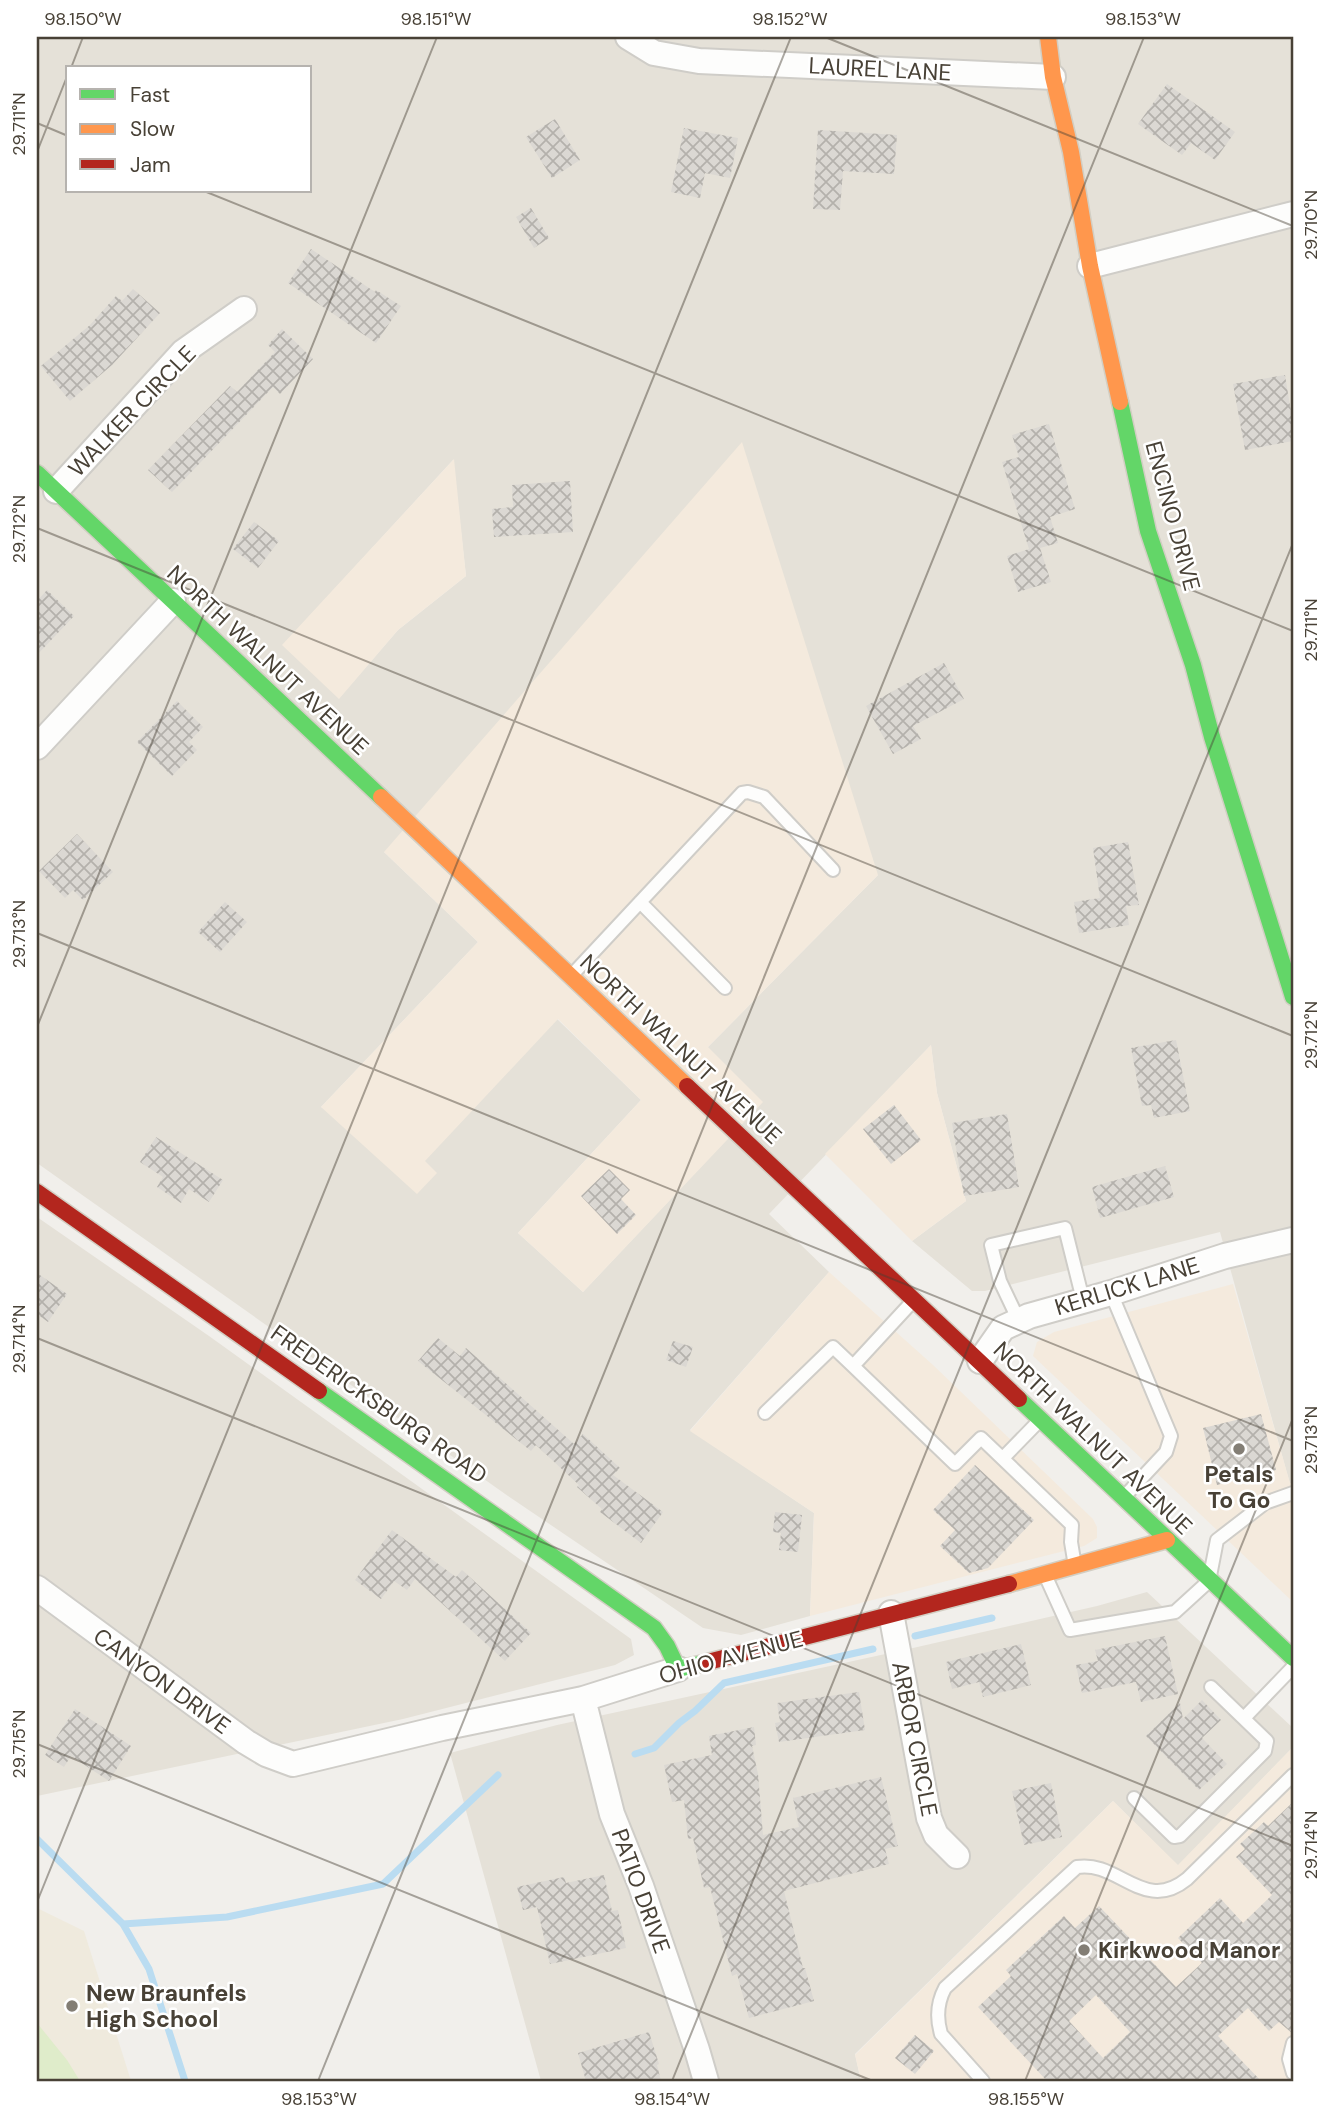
<svg xmlns="http://www.w3.org/2000/svg" width="1330" height="2118" font-family="'DM Sans',sans-serif">
<style>
.residential{fill:#e5e1d8;fill-rule:evenodd}
.commercial{fill:#f4eadd}
.education{fill:#efeadd}
.pitch{fill:#dfecca}
.lines{fill:none;stroke-linecap:round;stroke-linejoin:round}
.stream{stroke:#badcf1;stroke-width:7}
.building{fill:url(#building-cross-hatch);fill-rule:evenodd}
.lane-casing{stroke:#cfcdc8;stroke-width:16}
.street-casing{stroke:#cfcdc8;stroke-width:28}
.fast-casing{stroke:#d2cec3;stroke-width:19}
.slow-casing{stroke:#d2cec3;stroke-width:19}
.jam-casing{stroke:#d2cec3;stroke-width:19}
.lane{stroke:#fdfdfc;stroke-width:12}
.street{stroke:#fdfdfc;stroke-width:24}
.fast{stroke:#63d668;stroke-width:16}
.slow{stroke:#ff974d;stroke-width:16}
.jam{stroke:#b3261e;stroke-width:16}
.ticks{fill:none;stroke:#484136;stroke-width:2;stroke-opacity:0.45}
.poi-dot{fill:#837e75;stroke:#fff;stroke-width:2.5}
.labels{text-anchor:middle;dominant-baseline:central;stroke-width:5;stroke-linejoin:round;paint-order:stroke}
.street-label{font-size:23px;fill:#484136;stroke:#fff}
.poi-label{font-size:23px;font-weight:bold;fill:#484136;stroke:#fff;text-anchor:start}
.neatline{fill:none;stroke:#484136;stroke-width:2.5}
.ticks-label{font-size:18px;text-anchor:middle;fill:#484136}
</style>
<defs>
<pattern id="building-cross-hatch" width="8" height="8" patternUnits="userSpaceOnUse" patternTransform="scale(1.75)"><rect width="8" height="8" fill="#dbd8d3"/><path d="M0 0l8 8M0 8l8-8" fill="none" stroke="#b4b1ac"/></pattern>
</defs>
<rect width="100%" height="100%" fill="#f1efeb"/>
<!-- residential -->
<path class="residential" d="M37 37H1293V1483L1290 1484 1220 1232 985 1291H972L912 1241 966 1201 937 1093 931 1045 769 1214 829 1272 690 1430 814 1513 810 1616 741 1635 703 1628 508 1496 37 1163ZM68 68H310V191H68ZM453 460 466 576 398 630 339 698 283 645ZM384 852 878 875 707 1048 762 1102 583 1292 518 1233 641 1100 557 1019 424 1161 321 1107 478 942Z
M37 1217 209 1336 631 1639 634 1655 615 1665 403 1719 37 1796Z
M1147 1592 1293 1728V1747L1178 1866 1113 1801 855 2054 861 2081H541L450 1753 557 1725 913 1648 1097 1606Z"/>
<!-- commercial -->
<path class="commercial" d="M742 442 878 875 708 1047 763 1102 583 1292 518 1233 641 1100 558 1019 425 1161 437 1173 417 1194 321 1107 478 942 384 852Z
M454 459 466 576 398 630 339 699 282 645Z
M931 1045 937 1093 966 1201 912 1241 825 1154Z
M829 1272 933 1365 1093 1519 1097 1527V1538L1084 1546 810 1616 814 1513 690 1431Z
M1233 1284 1290 1483H1293V1602L1033 1356 1037 1342 1054 1332Z
M1293 1747V2081H861L855 2055 1113 1801 1178 1865Z"/>
<!-- education -->
<path class="education" d="M37 1908 84 1931 131 2081H37Z"/>
<!-- pitch -->
<path class="pitch" d="M37 2023 67 2060 80 2081H37Z"/>
<g class="lines">
<!-- stream -->
<path class="stream" d="M915 1636 992 1618
M635 1754 654 1748 679 1723 695 1711 724 1683 873 1649
M37 1839 123 1924 149 1969 185 2081
M123 1924 227 1917 383 1884 498 1775"/>
</g>
<!-- building -->
<path class="building" d="M1167 84 1235 132 1215 160 1191 143 1182 155 1138 124Z
M555 119 580 160 552 178 526 137Z
M684 128 738 138 730 178 705 173 700 198 671 192Z
M818 130 897 135 894 174 843 171 840 210 813 209Z
M531 208 549 238 534 248 516 217Z
M311 249 375 292 376 290 401 306 376 343 288 283Z
M133 289 160 313 112 365 70 401 41 366 90 325 116 296 122 301Z
M282 329 313 359 280 394 273 387 172 492 148 470 230 386 237 392 275 352 268 345Z
M1285 375 1293 424V441L1245 450 1233 384Z
M1049 424 1075 509 1050 517 1058 543 1040 548 1051 582 1018 592 1007 556 1029 549 1002 462 1019 457 1012 435Z
M570 481 573 532 494 537 492 509 513 507 512 485Z
M254 522 279 541 258 568 233 549Z
M47 590 74 616 37 655V601Z
M944 663 964 699 913 726 921 739 893 754 866 706Z
M177 701 203 727 189 742 197 750 172 776 137 742Z
M77 834 113 872 83 900 73 890 65 898 39 871Z
M1128 842 1139 905 1126 906 1129 925 1079 933 1074 902 1100 898 1093 848Z
M225 902 247 922 220 952 198 932Z
M1176 1040 1190 1111 1154 1118 1151 1105 1142 1106 1131 1048Z
M894 1105 921 1140 891 1164 863 1129Z
M1007 1114 1019 1187 964 1196 952 1123Z
M156 1137 223 1180 209 1202 189 1189 181 1203 157 1187 163 1177 140 1162Z
M1165 1166 1174 1197 1100 1218 1092 1187Z
M609 1169 630 1190 621 1199 636 1215 617 1234 581 1196Z
M37 1273 67 1294 48 1322 37 1314Z
M438 1338 460 1356 466 1348 574 1444 583 1434 620 1468 613 1475 663 1512 641 1543 600 1512 602 1509 577 1487 579 1485 536 1445 531 1451 418 1361Z
M673 1341 693 1347 686 1367 666 1360Z
M1261 1414 1276 1470 1217 1485 1203 1428Z
M975 1465 1034 1520 988 1568 969 1573 940 1546 955 1530 933 1510Z
M775 1512 802 1515 798 1552 779 1550 781 1533 773 1532Z
M392 1530 456 1577 462 1570 531 1633 505 1661 415 1579 407 1590 394 1581 381 1599 355 1580Z
M1165 1636 1178 1694 1141 1702 1136 1682 1082 1693 1076 1665 1098 1661 1095 1650Z
M1021 1644 1031 1685 983 1697 979 1682 952 1689 946 1662Z
M859 1692 865 1730 779 1742 775 1723 780 1722 777 1703Z
M1202 1700 1221 1720 1202 1738 1227 1764 1199 1790 1146 1736 1180 1703 1183 1719Z
M75 1709 131 1746 109 1781 71 1756 64 1767 45 1755Z
M754 1727 756 1745 752 1746 758 1774 763 1835 799 1827 793 1798 881 1777 898 1846 885 1849 889 1864 784 1891 803 1968H805L814 2001 749 2018 737 1974 732 1976 710 1887 704 1888 693 1838 688 1839 684 1800 672 1802 664 1765 712 1755 709 1736Z
M1051 1783 1062 1837 1024 1845 1012 1791Z
M1293 1802V2034L1279 2022 1269 2031 1248 2008 1218 2036 1261 2081H1047L978 2007 1011 1976 1006 1970 1064 1916 1075 1928 1099 1906 1176 1987 1202 1963 1178 1938 1220 1898 1243 1923 1272 1895 1236 1857 1245 1849 1240 1844 1264 1822 1268 1826ZM1096 1995 1130 2032 1103 2058 1069 2021Z
M604 1875 612 1911 618 1910 626 1948 550 1964 537 1907 523 1910 517 1887 564 1877 566 1883Z
M649 2032 659 2064 657 2065 661 2081H586L578 2053Z
M915 2035 934 2051 915 2074 895 2058Z"/>
<g class="lines">
<!-- lane casing -->
<g class="lane-casing">
<path id="lane" d="M640 902 725 988
M571 976 742 793 748 792 764 797 833 870
M1111 1293 1171 1436 1166 1452 1124 1497
M1019 1321 1000 1281 991 1245 1065 1228 1083 1300
M853 1366 955 1464 981 1438 1072 1525 1071 1542 1075 1566
M765 1413 833 1347 853 1366 912 1302
M1003 1458 1039 1421
M1046 1577 1070 1630 1175 1612 1209 1581 1217 1540 1265 1503 1293 1493
M1244 1718 1293 1667
M1134 1798 1174 1837 1180 1836 1265 1751 1267 1741 1211 1687
M1293 2043 1289 2059 1293 2073
M983 2081 941 2034C936 2017 937 2003 945 1988L1077 1867C1118 1860 1144 1914 1187 1879L1293 1775"/>
</g>
<!-- street casing -->
<g class="street-casing">
<path id="street" d="M628 37 654 53 699 61 1053 77
M1090 266 1293 214
M56 491 183 352 244 309
M37 747 173 601
M980 1361 1003 1328 1029 1316 1111 1293 1225 1256 1293 1240
M37 1588 246 1742 266 1754 293 1764 442 1728 583 1699 678 1669
M891 1613 929 1818 936 1835 957 1856
M583 1699 612 1814 641 1886 697 2050 706 2081"/>
</g>
<!-- fast casing -->
<g class="fast-casing">
<path id="fast" d="M1120 402 1148 531 1193 665 1212 737 1293 997
M37 473 381 797
M319 1391 654 1628 667 1646 678 1669 704 1663
M1019 1399 1293 1658"/>
</g>
<!-- slow casing -->
<g class="slow-casing">
<path id="slow" d="M1048 37 1053 77 1071 152 1090 266 1120 402
M381 797 687 1086
M1009 1584 1167 1540"/>
</g>
<!-- jam casing -->
<g class="jam-casing">
<path id="jam" d="M687 1086 1019 1399
M37 1192 319 1391
M704 1663 1009 1584"/>
</g>
<!-- lane -->
<use href="#lane" class="lane"/>
<!-- street -->
<use href="#street" class="street"/>
<!-- fast -->
<use href="#fast" class="fast"/>
<!-- slow -->
<use href="#slow" class="slow"/>
<!-- jam -->
<use href="#jam" class="jam"/>
</g>
<!-- ticks -->
<path class="ticks" d="M825 37 1293 226M71 68 83 37M37 123 68 136M37 152 68 74M204 191 1293 631M37 528 1293 1036M37 933 1293 1441M37 1027 437 37M37 1338 1293 1846M37 1744 873 2081M37 1902 791 37M318 2081 1144 37M672 2081 1293 543M1025 2081 1293 1418"/>
<!-- markers -->
<g class="poi-dot">
<circle cx="1239" cy="1449" r="7"/>
<circle cx="1084" cy="1950" r="7"/>
<circle cx="72" cy="2006" r="7"/>
</g>
<g class="labels">
<!-- street labels -->
<g class="street-label">
<text transform="translate(880 69) rotate(3)">LAUREL LANE</text>
<text transform="translate(132 411) rotate(-46)">WALKER CIRCLE</text>
<text transform="translate(1173 516) rotate(75)">ENCINO DRIVE</text>
<text transform="translate(268 660) rotate(43)">NORTH WALNUT AVENUE</text>
<text transform="translate(681 1049) rotate(43)">NORTH WALNUT AVENUE</text>
<text transform="translate(1127 1286) rotate(-17)">KERLICK LANE</text>
<text transform="translate(379 1404) rotate(35)">FREDERICKSBURG ROAD</text>
<text transform="translate(1093 1438) rotate(44)">NORTH WALNUT AVENUE</text>
<text transform="translate(731 1657) rotate(-15)">OHIO AVENUE</text>
<text transform="translate(162 1681) rotate(36)">CANYON DRIVE</text>
<text transform="translate(915 1739) rotate(79)">ARBOR CIRCLE</text>
<text transform="translate(641 1891) rotate(70)">PATIO DRIVE</text>
</g>
<!-- poi labels -->
<g class="poi-label">
<text x="1239" y="1474" text-anchor="middle">Petals<tspan x="1239" dy="26">To Go</tspan></text>
<text x="1098" y="1950">Kirkwood Manor</text>
<text x="86" y="1993">New Braunfels<tspan x="86" dy="26">High School</tspan></text>
</g>
</g>
<!-- border -->
<rect width="1330" height="2118" fill="none" stroke="#ffffff" stroke-width="77"/>
<!-- legend -->
<rect x="66" y="66" width="245" height="126" fill="#ffffff" stroke="#b6b3af" stroke-width="2"/>
<rect x="80" y="89" width="35" height="10" fill="#63d668" stroke="#b6b3af" stroke-width="2"/>
<text x="130" y="102" font-size="21" fill="#484136">Fast</text>
<rect x="80" y="124" width="35" height="10" fill="#ff974d" stroke="#b6b3af" stroke-width="2"/>
<text x="130" y="136" font-size="21" fill="#484136">Slow</text>
<rect x="80" y="159" width="35" height="10" fill="#b3261e" stroke="#b6b3af" stroke-width="2"/>
<text x="130" y="172" font-size="21" fill="#484136">Jam</text>
<rect x="38" y="38" width="1254" height="2042" class="neatline"/>
<g class="ticks-label">
<text x="83" y="25">98.150°W</text>
<text x="436" y="25">98.151°W</text>
<text x="790" y="25">98.152°W</text>
<text x="1143" y="25">98.153°W</text>
<text transform="translate(19 124) rotate(-90)" y="6">29.711°N</text>
<text transform="translate(1311 225) rotate(-90)" y="6">29.710°N</text>
<text transform="translate(19 529) rotate(-90)" y="6">29.712°N</text>
<text transform="translate(1311 630) rotate(-90)" y="6">29.711°N</text>
<text transform="translate(19 934) rotate(-90)" y="6">29.713°N</text>
<text transform="translate(1311 1035) rotate(-90)" y="6">29.712°N</text>
<text transform="translate(19 1339) rotate(-90)" y="6">29.714°N</text>
<text transform="translate(1311 1440) rotate(-90)" y="6">29.713°N</text>
<text transform="translate(19 1744) rotate(-90)" y="6">29.715°N</text>
<text transform="translate(1311 1845) rotate(-90)" y="6">29.714°N</text>
<text x="319" y="2105">98.153°W</text>
<text x="672" y="2105">98.154°W</text>
<text x="1026" y="2105">98.155°W</text>
</g>
</svg>
